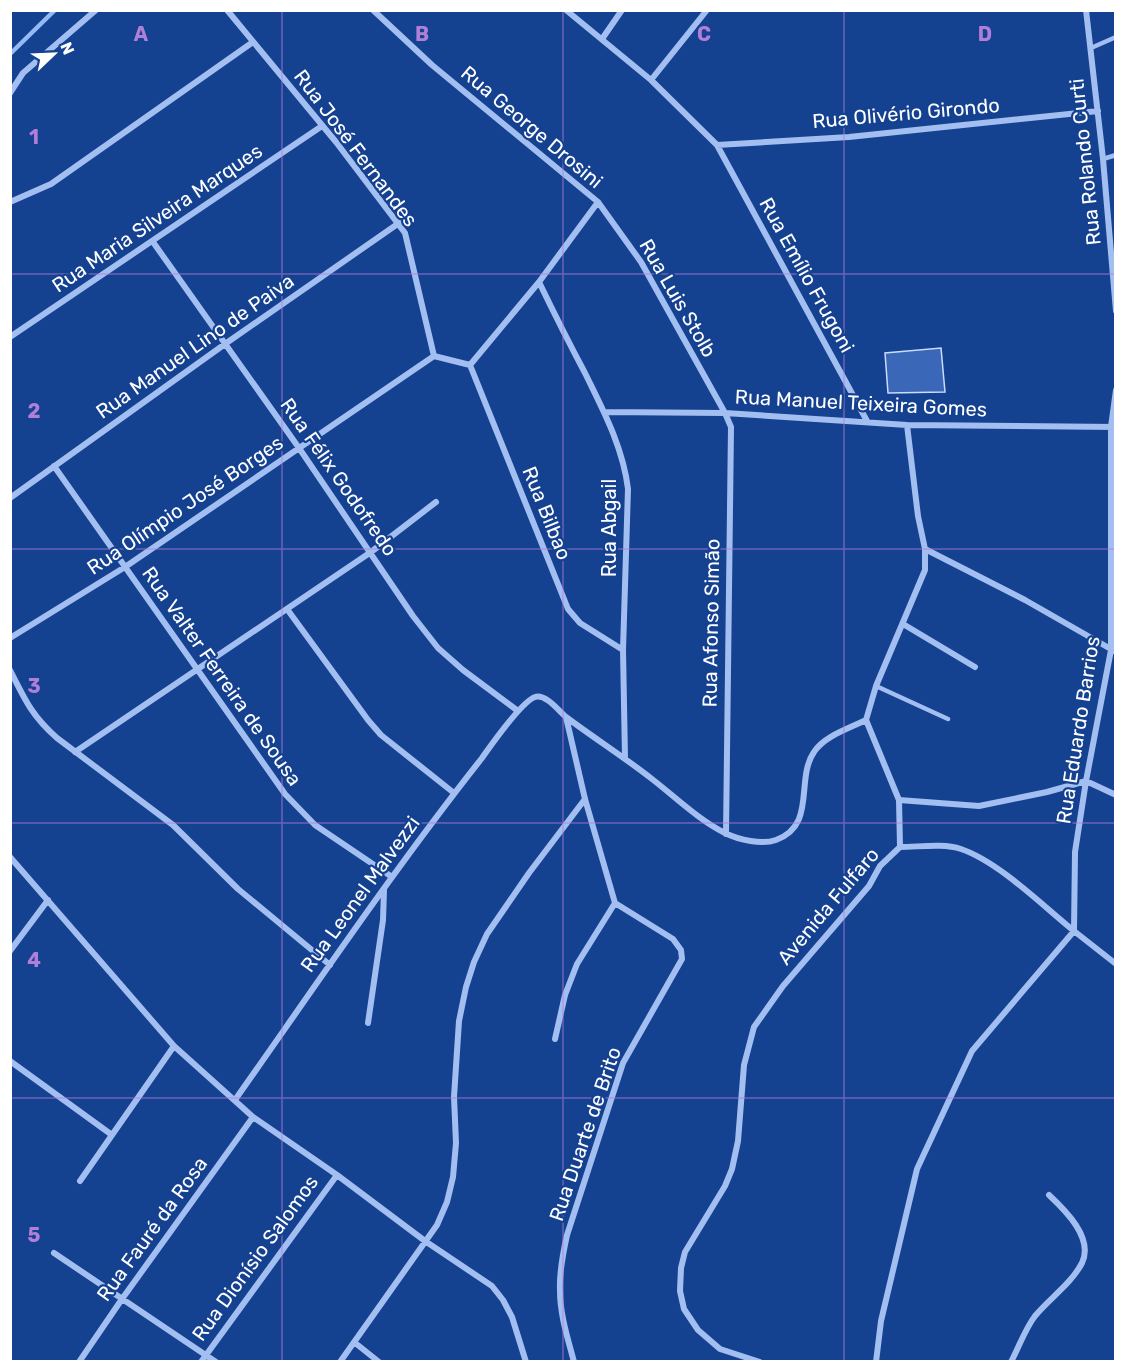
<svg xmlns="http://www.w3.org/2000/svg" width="1126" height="1372" font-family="Rubik,sans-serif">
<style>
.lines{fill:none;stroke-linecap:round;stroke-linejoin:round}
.stream{stroke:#95b9f3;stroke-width:4.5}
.building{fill:#3a67b8;stroke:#cadcfc;stroke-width:1.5}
.lane{stroke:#a3bff1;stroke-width:4.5}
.street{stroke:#a3bff1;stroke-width:6}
.grid{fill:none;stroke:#b080d9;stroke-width:1.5;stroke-opacity:0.55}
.labels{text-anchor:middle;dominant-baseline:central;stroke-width:4.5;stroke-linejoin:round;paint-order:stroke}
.street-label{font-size:20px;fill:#fff;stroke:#154191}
.grid-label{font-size:20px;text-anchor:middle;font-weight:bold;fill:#b080d9;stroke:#154191;stroke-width:4.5;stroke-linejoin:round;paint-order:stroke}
</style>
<rect width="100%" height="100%" fill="#154191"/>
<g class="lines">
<!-- stream -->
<path class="stream" d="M10 54 55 10"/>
</g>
<!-- building -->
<path class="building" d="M941 348 945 392 888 393 885 353Z"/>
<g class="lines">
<!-- lane -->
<path class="lane" d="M1091 48 1116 37
M1103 159 1116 155
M876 686 948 719"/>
<!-- street -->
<path class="street" d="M227 10 336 142 405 233 434 356
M373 10 432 65 598 202 641 262 725 413 731 427 726 834
M566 10 651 80 717 145 867 421
M1086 10 1103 159 1116 311
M602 39 622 10
M651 80 707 10
M10 93 23 73 96 10
M717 145 849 137 1098 111
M10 202 51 184 253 42
M153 242 299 448 413 616 438 648 463 670 518 711
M539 282C554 313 569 343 585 373 603 410 623 447 628 489L623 650 625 758
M10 337 322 126
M470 365 568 609 580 623 623 650
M470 365 539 282 598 202
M604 412 725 413 907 425 1116 427
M54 466 285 794 315 825 392 877
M10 498 225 344 399 223
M925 549 1025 600 1116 652
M287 609 368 720 381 735 454 793
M903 624 975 667
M10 638 125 567 434 356 470 365
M10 670C25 700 32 716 57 738L173 825 238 889 330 965
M566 717 585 799 615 903 673 939 681 950 682 959 623 1063 567 1235C563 1253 559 1272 560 1291 560 1315 568 1339 574 1362
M75 752 371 552 436 502
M899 800 979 806 1047 792 1086 781 1116 795
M900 847C919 847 943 843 961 849 999 862 1043 906 1074 931
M10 857 174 1046 253 1117 337 1175 425 1241 492 1286 503 1300 512 1317 526 1362
M1074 931 1075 852 1086 781 1111 650V427L1116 390
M10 951 48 900
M368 1023 383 920 384 890
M555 1039 565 995 577 964 615 903
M10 1061 112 1135
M235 1100C316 985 395 868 482 758 492 744 521 702 535 697 545 693 559 711 566 717 594 738 624 757 652 779 674 796 700 821 725 833 739 840 762 845 776 840 817 825 795 780 814 752 824 736 850 728 866 720
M80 1181 174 1046
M54 1253 216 1362
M354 1342 379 1362
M79 1362 122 1299 253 1117
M201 1362 337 1175
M340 1362 437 1225 447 1202 453 1177 456 1143 454 1097 459 1021 466 987 474 962 487 934 529 873 585 799
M760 1362 720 1349 698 1330 684 1309 680 1291 681 1268 685 1252 725 1186 732 1169 738 1141 744 1065 754 1027 783 986 869 886 880 866 900 847 899 800 866 720 876 686 925 570V549L918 516 907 425
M876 1362 881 1321 917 1169 972 1051 1074 931 1116 964
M1011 1362C1019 1347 1025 1329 1035 1316 1050 1298 1071 1284 1082 1263 1094 1238 1065 1210 1049 1195"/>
</g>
<!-- grid -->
<path class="grid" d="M282 10V1362M563 10V1362M844 10V1362M10 274H1116M10 549H1116M10 823H1116M10 1098H1116"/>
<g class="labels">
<!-- street labels -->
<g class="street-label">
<text transform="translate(906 113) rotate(-5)">Rua Olivério Girondo</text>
<text transform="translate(532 127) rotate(40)">Rua George Drosini</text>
<text transform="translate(356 148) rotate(53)">Rua José Fernandes</text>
<text transform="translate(1085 162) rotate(-96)">Rua Rolando Curti</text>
<text transform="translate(157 218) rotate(-34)">Rua Maria Silveira Marques</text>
<text transform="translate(807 275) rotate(61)">Rua Emílio Frugoni</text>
<text transform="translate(678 298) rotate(60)">Rua Luis Stolb</text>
<text transform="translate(195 346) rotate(-35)">Rua Manuel Lino de Paiva</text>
<text transform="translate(861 403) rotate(3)">Rua Manuel Teixeira Gomes</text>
<text transform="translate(339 477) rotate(55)">Rua Félix Godofredo</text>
<text transform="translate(185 505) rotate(-34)">Rua Olímpio José Borges</text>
<text transform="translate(547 513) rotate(68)">Rua Bilbao</text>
<text transform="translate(609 528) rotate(-90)">Rua Abgail</text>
<text transform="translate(711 623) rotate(-89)">Rua Afonso Simão</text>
<text transform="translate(222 676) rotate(55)">Rua Valter Ferreira de Sousa</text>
<text transform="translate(1078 730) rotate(-81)">Rua Eduardo Barrios</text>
<text transform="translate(360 894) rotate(-54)">Rua Leonel Malvezzi</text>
<text transform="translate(828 906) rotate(-50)">Avenida Fulfaro</text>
<text transform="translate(585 1134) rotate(-71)">Rua Duarte de Brito</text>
<text transform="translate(152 1229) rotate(-54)">Rua Fauré da Rosa</text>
<text transform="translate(255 1258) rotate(-54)">Rua Dionísio Salomos</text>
</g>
</g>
<g class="grid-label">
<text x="141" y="41">A</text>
<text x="422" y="41">B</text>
<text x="704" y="41">C</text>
<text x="985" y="41">D</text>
<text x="34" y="144">1</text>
<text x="34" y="418">2</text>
<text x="34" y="693">3</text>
<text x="34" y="967">4</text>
<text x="34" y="1242">5</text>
</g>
<!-- border -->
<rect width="1126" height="1372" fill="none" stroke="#ffffff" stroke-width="24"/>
<!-- north arrow -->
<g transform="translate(54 54) rotate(67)" stroke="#154191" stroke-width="4.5" paint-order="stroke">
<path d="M0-4.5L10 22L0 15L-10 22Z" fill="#ffffff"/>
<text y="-9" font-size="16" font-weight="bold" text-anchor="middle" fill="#ffffff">N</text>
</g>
</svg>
